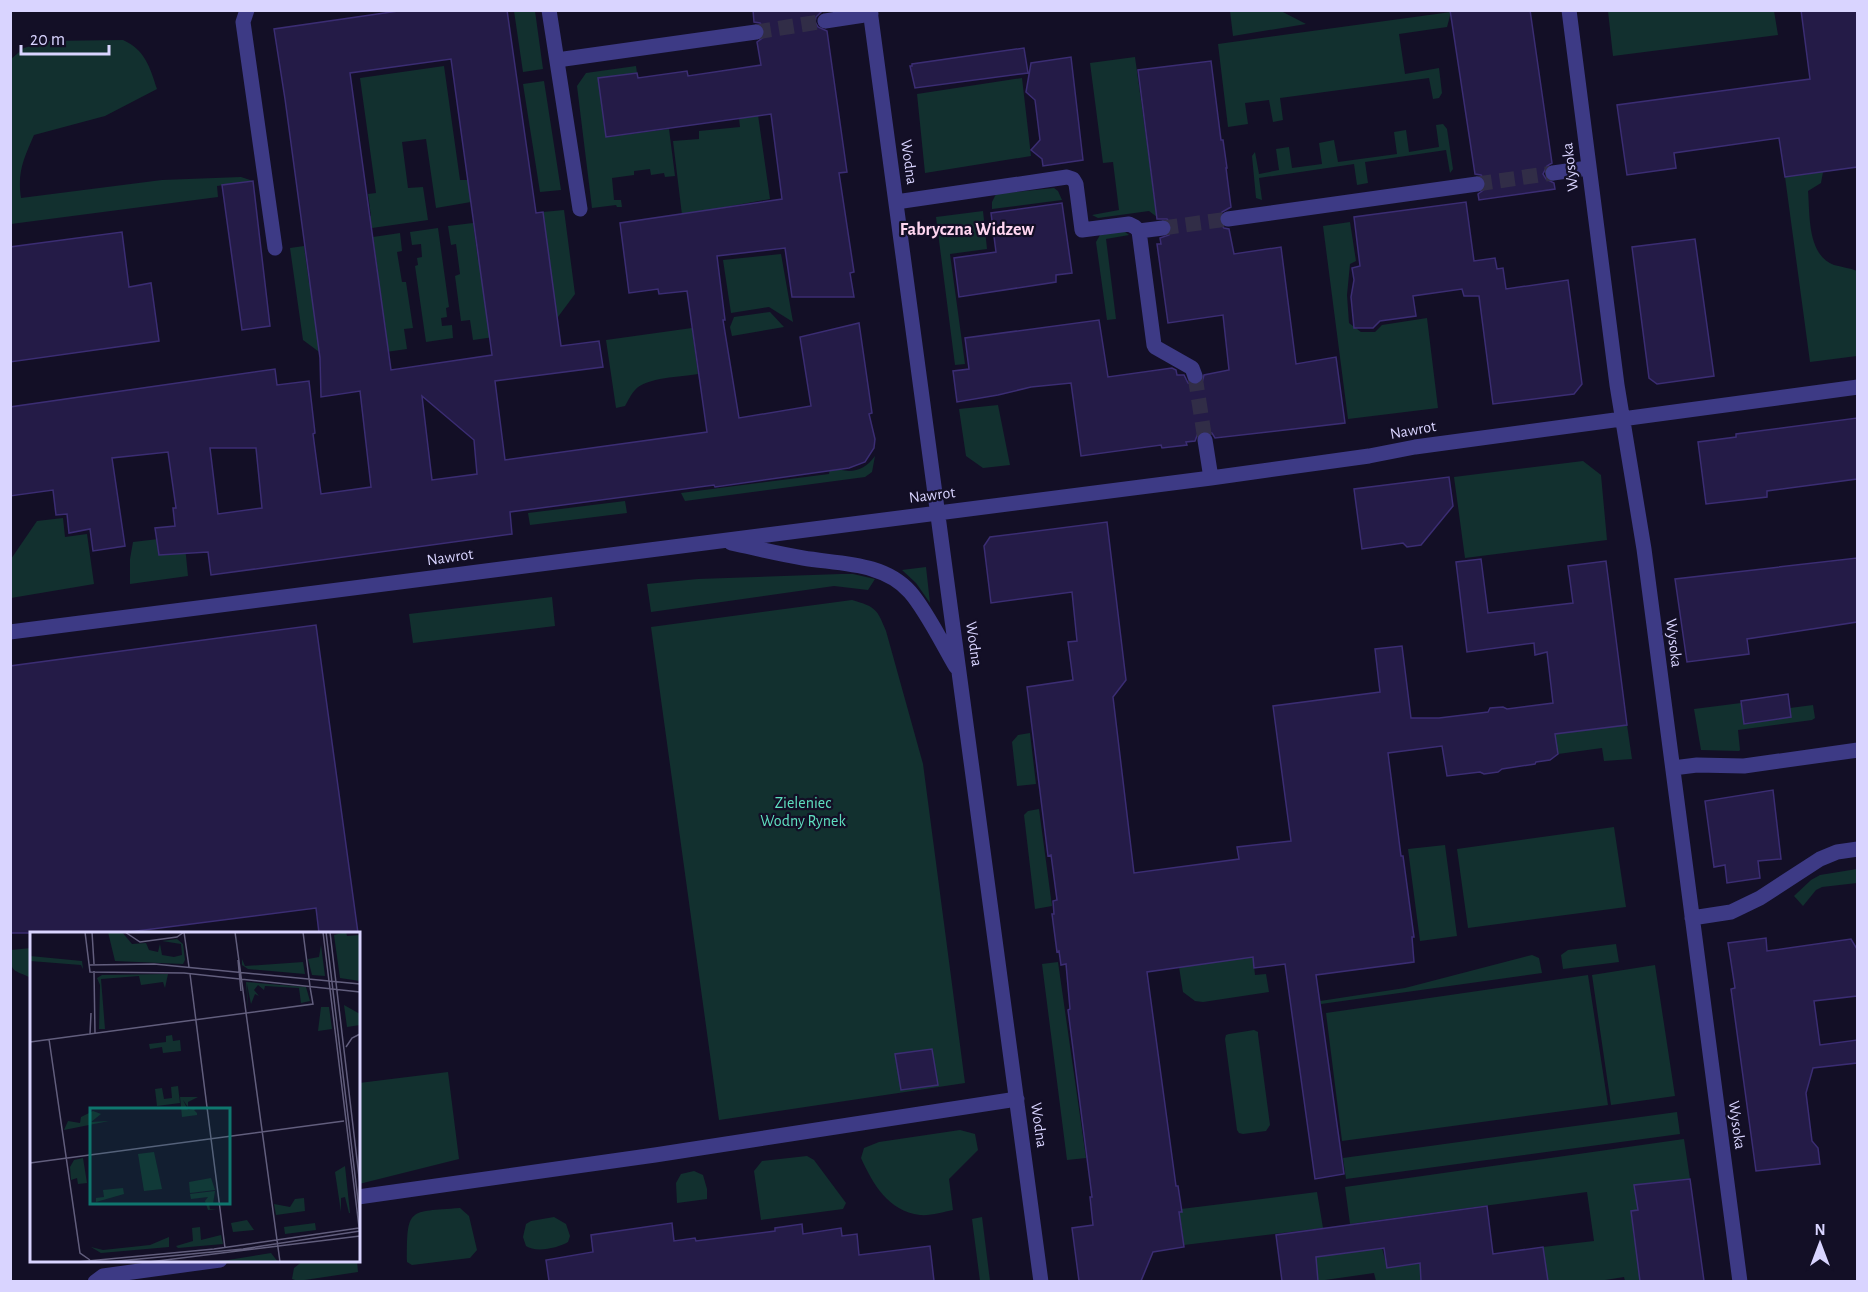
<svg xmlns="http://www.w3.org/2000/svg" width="1868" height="1292" font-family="'Alegreya Sans',sans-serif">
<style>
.green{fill:#12302f}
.building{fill:#241b47;stroke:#3b2d73;stroke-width:1.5;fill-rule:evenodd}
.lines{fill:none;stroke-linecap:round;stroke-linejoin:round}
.minor-tunnel{stroke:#312d47;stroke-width:15;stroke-dasharray:15 8;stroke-linecap:butt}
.minor{stroke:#3d3a85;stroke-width:15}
.labels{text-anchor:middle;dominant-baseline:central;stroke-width:4.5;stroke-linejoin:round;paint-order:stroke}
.street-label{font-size:16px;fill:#d9d4ff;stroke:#130f26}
.park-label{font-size:16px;fill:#5fe0c0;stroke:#130f26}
.neighbourhood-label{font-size:18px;font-weight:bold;fill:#ffd6f0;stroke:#130f26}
.inset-road{fill:none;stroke:#625e7d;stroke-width:1.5}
.view{fill:#0f766e;fill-opacity:0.15;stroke:#0f766e;stroke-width:3}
.inset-edge{fill:none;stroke:#d9d4ff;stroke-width:3}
</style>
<rect width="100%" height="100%" fill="#130f26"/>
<!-- green -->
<path class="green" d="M514 11H535L543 69 523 72Z
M1230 11H1281L1306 24 1233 36Z
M1608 11H1774L1778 35 1613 56Z
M1451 12 1447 27 1399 34 1405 74 1439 68 1442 93 1439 98 1433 99 1429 78 1280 98 1283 120 1273 122 1269 100 1245 103 1248 124 1228 127 1218 44Z
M123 40C145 50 150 67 157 89L105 116 34 135C24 158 17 172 21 198L162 180 241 177 253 181 217 186 218 197 11 224V59L24 48 48 41Z
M1135 57 1157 217 1149 211 1098 218 1092 215 1119 210 1113 162 1103 163 1090 63Z
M444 66 460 180H468L471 202 436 208 426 139 402 142 408 188 423 187 428 220 365 229 364 217 371 216 368 194 376 193 360 78Z
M636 66 637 73 606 137 669 129 675 176 665 177 664 173 651 175 650 169 634 171V175L612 178 614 200H621L622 207H617L616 205 592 208 577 86 586 73Z
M1022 78 1031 156 925 173 917 94Z
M544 81 561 190 540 192 523 84Z
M758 115 770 199 682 215 673 141 699 139V131L740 127 739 118Z
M1443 124 1447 129 1453 169 1450 173 1446 150 1365 162 1368 183 1357 185 1354 164 1259 178 1262 200 1256 198 1252 156 1255 152 1259 174 1279 170 1276 149 1289 147 1292 168 1322 164 1319 143 1334 140 1338 162 1397 154 1394 132 1406 130 1409 152 1439 147 1436 125Z
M1823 172 1821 183 1808 191C1810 214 1807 255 1834 265 1841 267 1850 268 1857 271V356L1810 362 1785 177Z
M1054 188 1058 191 1062 200 992 209V202L996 194Z
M564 210 575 294 549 329 473 340 470 320 461 321 455 276 460 274 456 244 451 245 448 226 473 223 478 260 548 250 543 212Z
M983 211 987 249 950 254 965 364 955 365 936 217Z
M1350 222 1356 261 1350 264 1347 295 1349 323 1361 332H1375L1382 325 1427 318 1438 408 1348 419 1323 226Z
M438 228 449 307 446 308 447 317 441 318 442 326 452 325 453 338 426 342 415 266 418 265 417 258 422 257 421 244 412 245 410 232Z
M1124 231 1129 235 1106 239 1116 319 1107 320 1096 242 1100 235Z
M400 233 402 251 397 252 402 282H406L413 328 404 329 407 349 330 360 303 340 290 248 304 246 309 283 317 282 355 334 386 330 383 313H378L372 274 378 273 373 237Z
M781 254 793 322 769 307 731 313 723 260Z
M770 312 784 327 732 336 730 327 734 317Z
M692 328 698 374C682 377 646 377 635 390 631 394 628 401 625 406L616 408 606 340Z
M998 405 1010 465 983 468 966 456 959 409Z
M875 456 872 472 865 477 685 501 681 493 829 474 830 467C848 473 862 474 875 456Z
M1583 461 1601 475 1607 540 1465 558 1454 477Z
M625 501 627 513 530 525 528 513Z
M63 518 65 537 87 534 94 584 11 598V559L37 521Z
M184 536 188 576 130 584V559L133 542Z
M926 567 930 603 916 583 902 570Z
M841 574H853L875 579 868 590 834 586 651 612 647 584 698 579Z
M552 597 555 626 413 643 409 614Z
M852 600C876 607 877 609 886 631L923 764 965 1083 719 1120 651 627Z
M1741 703 1745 724 1790 717V708L1813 705 1815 718 1812 720 1738 730 1740 750 1739 751 1701 750 1694 709Z
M1627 725 1632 759 1604 761 1602 748 1558 754 1555 734Z
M1030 733 1036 784 1017 786 1012 742 1018 735Z
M1039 809 1052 906 1035 909 1024 815 1028 811Z
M1614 827 1626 907 1468 928 1457 849Z
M1445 845 1457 936 1420 941 1408 849Z
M1857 869V883L1822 887 1816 890 1803 906 1794 896 1811 880 1820 875Z
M1616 944 1619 962 1563 969 1561 955 1568 950Z
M31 948H32L31 978C12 969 10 973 11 950Z
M1532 955 1539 958 1542 973 1321 1004 1320 1001 1405 988Z
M1253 957 1255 975 1266 974 1269 992 1203 1002 1195 1001 1183 992 1179 967Z
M1058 962 1086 1158 1067 1160 1042 964Z
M1655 965 1675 1096 1611 1105 1592 975Z
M1588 975 1608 1105 1342 1141 1326 1013Z
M1254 1030 1258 1032V1035L1270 1125 1266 1131 1243 1134 1239 1133 1237 1130 1225 1039 1226 1035 1229 1034Z
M448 1072 459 1159 359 1184V1083Z
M1677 1112 1680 1134 1346 1179 1343 1158Z
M960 1130 975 1134 978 1150 949 1179 953 1210C943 1212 930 1216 920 1215 888 1211 873 1184 861 1158L864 1148 879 1142Z
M1684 1139 1690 1179 1634 1185 1638 1210 1631 1212 1634 1239 1641 1238 1647 1282 1625 1281 1624 1277 1599 1281H1548L1543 1247 1594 1241 1587 1192 1350 1224 1345 1187Z
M807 1156 814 1160 846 1203 843 1209 761 1220 754 1171 762 1161Z
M694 1171 703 1175 707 1189V1199L677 1203 676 1183 681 1174Z
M1317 1192 1323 1228 1184 1245 1179 1212H1182L1181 1209Z
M460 1208 469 1216 477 1250 470 1258 412 1265 407 1262C407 1207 408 1212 460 1208Z
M554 1217 566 1224 570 1236 568 1242C558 1248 536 1253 526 1246L523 1237 526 1224 531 1221Z
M982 1217 990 1281H980L972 1219Z
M1382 1248 1387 1267 1400 1252 1471 1279V1281H1376L1374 1273 1318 1281 1316 1257Z
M303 1261H357L358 1272 298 1281 292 1279 294 1268Z"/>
<!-- building -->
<path class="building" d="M405 10H507L536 213 543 212 561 346 599 341 603 367 495 381 505 460 707 432 687 291 659 294 658 289 629 293 620 223 782 199 771 114 606 137 598 78 637 73 638 78 687 71 688 76 761 65 757 42 765 36V30L760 23 754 22 753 10H823L816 17 815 22 818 27 827 31 829 45 847 172 839 173 854 272 850 273 854 297H792L785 248 717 256 725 320H723L739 418 811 406 800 337 859 323 872 413 869 414 875 439 874 448 865 462 849 468 715 487 714 485 510 512 512 534 211 575 208 552 159 555 155 528 175 526 173 508H176L168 452 112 458 125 546 93 551 90 529 69 533 67 514 56 515 53 490 10 496V407L275 369 277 385 309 381 315 433 313 434 321 494 371 487 360 391 321 397 320 358 285 99 274 29ZM451 59 492 355 391 370 350 73ZM422 396 474 440 477 474 432 480ZM210 448H256L262 508 218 514Z
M1450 10H1530L1552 163 1547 166 1543 174 1546 179 1554 183 1555 189 1479 200 1478 194 1486 188V182L1481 175 1475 174Z
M1801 10H1857V167L1785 177 1779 138 1674 153 1676 168 1627 175 1617 105 1810 79Z
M1024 48 1028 73 915 88 910 66H912V64Z
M1071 57 1083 160 1043 166 1042 159 1031 150 1040 140 1035 100 1026 92 1031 63Z
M1211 61 1221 140H1223L1227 168H1226L1231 207 1222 212 1218 221 1224 228 1229 229 1234 254 1281 247 1296 364 1336 357 1345 423 1215 438 1212 433 1204 430 1198 433 1195 441 1186 442 1187 445 1162 448 1161 445 1081 456 1071 383 1031 387 998 395 957 402 953 371 969 369 965 338 1099 320 1108 377 1172 368 1176 370 1177 375H1184L1188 383 1194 386 1202 383 1204 375 1229 370 1223 315 1168 323 1157 244H1161L1160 238 1169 235 1173 227 1167 219H1157L1138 70Z
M253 181 270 326 242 330 222 185Z
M1466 202 1474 261 1495 258 1497 269 1503 268 1506 289 1568 280 1582 384 1574 394 1493 404 1479 296H1464L1462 289 1413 296 1416 316 1380 321 1373 328H1354L1351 297 1354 280 1352 268 1360 266 1354 217Z
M1062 203 1072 273 1056 275V282L959 297 954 258 996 252 991 213Z
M122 232 129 287 151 283 159 341 10 362V247Z
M1695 239 1714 376 1657 384 1649 378 1632 247Z
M1857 418V479L1767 491V497L1706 504 1698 442 1736 437V434Z
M1449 477 1453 506 1421 545 1407 547 1403 543 1362 549 1354 489Z
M1107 522 1126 680 1113 697 1134 873 1239 859 1237 847 1291 841 1273 706 1380 692 1375 649 1402 646 1411 718H1439L1488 712 1490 708 1503 707 1507 709 1553 703 1547 652 1535 655 1534 643 1467 652 1456 562 1481 559 1488 613 1573 603 1568 566 1606 561 1627 725 1555 734 1558 754 1550 760 1536 762 1535 764 1502 769 1498 772 1484 774 1480 772 1447 776 1442 746 1388 753 1401 856H1403L1414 937H1412L1414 962 1316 975 1344 1174 1315 1179 1285 964 1254 968 1253 957 1147 972 1176 1186H1178L1182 1212H1179L1184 1247 1153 1252 1141 1281H1079L1072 1228 1093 1225 1090 1197H1092L1068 1010 1070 1009 1066 964 1061 965 1059 951 1057 952 1052 914H1054L1053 901 1057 900 1051 855 1048 856 1027 687 1073 680 1068 642 1077 641 1072 592 991 603 984 546 990 537Z
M1857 558V622L1747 639 1749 654 1687 662 1675 579Z
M316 625 358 933H319L316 908 121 933H10V666Z
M1788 694 1791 717 1744 724 1741 701Z
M1773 790 1781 859 1758 861 1760 878 1727 883 1725 865 1714 867 1705 801Z
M1766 938 1767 951 1851 939 1857 949V996L1814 1001 1820 1045 1857 1040V1063L1813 1068 1806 1093 1812 1141 1818 1148 1820 1164 1756 1171 1731 989 1735 988 1728 943Z
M932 1049 938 1085 901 1090 895 1054Z
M1690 1179 1704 1281H1640L1631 1211 1638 1210 1634 1185Z
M1487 1206 1493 1254 1543 1247 1548 1281H1421L1420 1263 1387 1268 1384 1248 1316 1257 1318 1281H1282L1276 1235Z
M672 1223 674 1241 695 1238 696 1241 775 1231V1228L802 1224 803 1234 841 1228 842 1236 857 1234 859 1255 930 1246 934 1281H549L546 1260 593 1252 591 1235Z"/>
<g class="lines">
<!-- minor-tunnel -->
<path class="minor-tunnel" d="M756 32 825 21
M1477 184 1553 173
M1163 228 1228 219
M1195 376 1205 440"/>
<!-- minor -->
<path class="minor" d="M247 10 243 22 275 248
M549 10 580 209
M870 10 1041 1282
M1569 10 1617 385 1644 549 1740 1282
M825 21 871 14
M557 60 756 32
M1553 173 1588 168
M896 202 1067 177 1073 179 1076 184 1082 230 1129 224 1135 227 1139 231 1154 345 1155 347 1192 368 1195 376
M1228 219 1477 184
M1139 231 1163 228
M1205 440 1211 478
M731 543C755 548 779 554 803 558 839 564 884 562 910 592 926 610 943 645 956 667
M10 632 1211 478 1369 456 1415 447 1858 387
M1673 768 1697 765 1744 766 1858 750
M1692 918 1731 912 1760 898 1820 859 1837 852 1858 849
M358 1197 655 1155 1017 1099
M95 1282 103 1276 220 1260"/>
</g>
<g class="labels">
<!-- street labels -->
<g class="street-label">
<text transform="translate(909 162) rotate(82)">Wodna</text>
<text transform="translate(1570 167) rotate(-97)">Wysoka</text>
<text transform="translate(1413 430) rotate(-10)">Nawrot</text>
<text transform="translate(932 495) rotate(-7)">Nawrot</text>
<text transform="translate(450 557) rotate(-8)">Nawrot</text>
<text transform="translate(1674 643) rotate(83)">Wysoka</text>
<text transform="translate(974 644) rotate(82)">Wodna</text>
<text transform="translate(1039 1125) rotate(82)">Wodna</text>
<text transform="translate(1737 1125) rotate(82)">Wysoka</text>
</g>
<!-- park labels -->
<g class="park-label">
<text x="803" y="803">Zieleniec<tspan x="803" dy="18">Wodny Rynek</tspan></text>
</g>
<!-- neighbourhood labels -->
<g class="neighbourhood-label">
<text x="967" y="230">Fabryczna Widzew</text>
</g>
</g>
<!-- overview -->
<g transform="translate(30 932)">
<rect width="330" height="330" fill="#130f26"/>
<path d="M78 0H92L102 12 116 11 119 18 128 20 130 12 132 23 144 25 152 23 151 12 132 9 147 7 153 12 155 28 153 32 85 29ZM316 0 317 4 330 3V49L310 46 304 3ZM291 13 295 44 282 43 278 27 289 25ZM0 24 52 29 53 37 51 33 0 29ZM212 27 215 34 273 30 275 42 218 37 212 33ZM138 42 135 56 133 50 111 53 109 44 71 47 75 97H69L70 53 67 46 72 43ZM216 50 276 55 280 69 271 71 269 56 235 54 234 58 228 53 224 58 229 64 225 62 221 72 217 52 218 78ZM314 73 330 82V93L317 95ZM291 75H299L302 97 288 99ZM142 103 143 109 150 108 151 119 133 121 132 115 120 117 119 112 136 110V104ZM148 154 150 171 127 174 125 157 132 156 134 167 142 166 141 155ZM150 165H168L158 170V175L153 168 158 178 168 176 164 178 167 181V183L152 185ZM63 179 71 182 61 190 79 189 34 198 38 189 50 191 51 185ZM124 220 132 257 114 259 108 222ZM53 226 57 251 48 252 47 246 41 248 40 235 44 228ZM315 234 320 281H319L315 265 311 266V280L305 240ZM181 246 185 258 160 261 159 250ZM93 256 94 262 66 270V266L74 265 73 258ZM185 259 183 272H179L180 277H187L178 278 175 269 178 265 161 267 160 262ZM274 266 275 279 246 283 244 272 260 275 265 267ZM217 288 224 298 203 300 201 291ZM285 291 286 298 255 302 254 295ZM170 295 171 308 191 303 193 312 148 316 146 314 163 309 162 296ZM139 305V315L71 321 61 315 73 318 120 313ZM241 321 248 330H169L198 328Z" fill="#12302f"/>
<path class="inset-road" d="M55 0 60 40 154 41 330 60M62 0 64 32M95 0 110 10 147 5 154 0M154 0 159 35M205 0 250 330M273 0 280 54M293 0 330 303M296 0 330 285M300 0 330 253M208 28 211 59M59 33 124 32 330 52M64 39 65 101M160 42 195 316M60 102 61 81M19 107 50 321 60 328M0 110 283 72 280 55M316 115 322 106 330 102M0 231 314 189M47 330 184 317 329 296M78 330 213 317 330 299M119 330 330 304"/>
<path class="view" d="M60 176H200V272H60Z"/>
<rect width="330" height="330" class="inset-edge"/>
</g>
<!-- border -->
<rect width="1868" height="1292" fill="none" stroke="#d9d4ff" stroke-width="24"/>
<!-- north arrow -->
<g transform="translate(1820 1244)" stroke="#130f26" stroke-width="4.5" paint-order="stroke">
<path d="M0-4.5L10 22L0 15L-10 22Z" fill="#d9d4ff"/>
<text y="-9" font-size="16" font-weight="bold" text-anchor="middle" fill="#d9d4ff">N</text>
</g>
<!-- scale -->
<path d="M21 45v9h88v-9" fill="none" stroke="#d9d4ff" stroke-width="3"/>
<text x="30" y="45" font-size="18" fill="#d9d4ff" stroke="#130f26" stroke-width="4.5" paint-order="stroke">20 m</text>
</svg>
